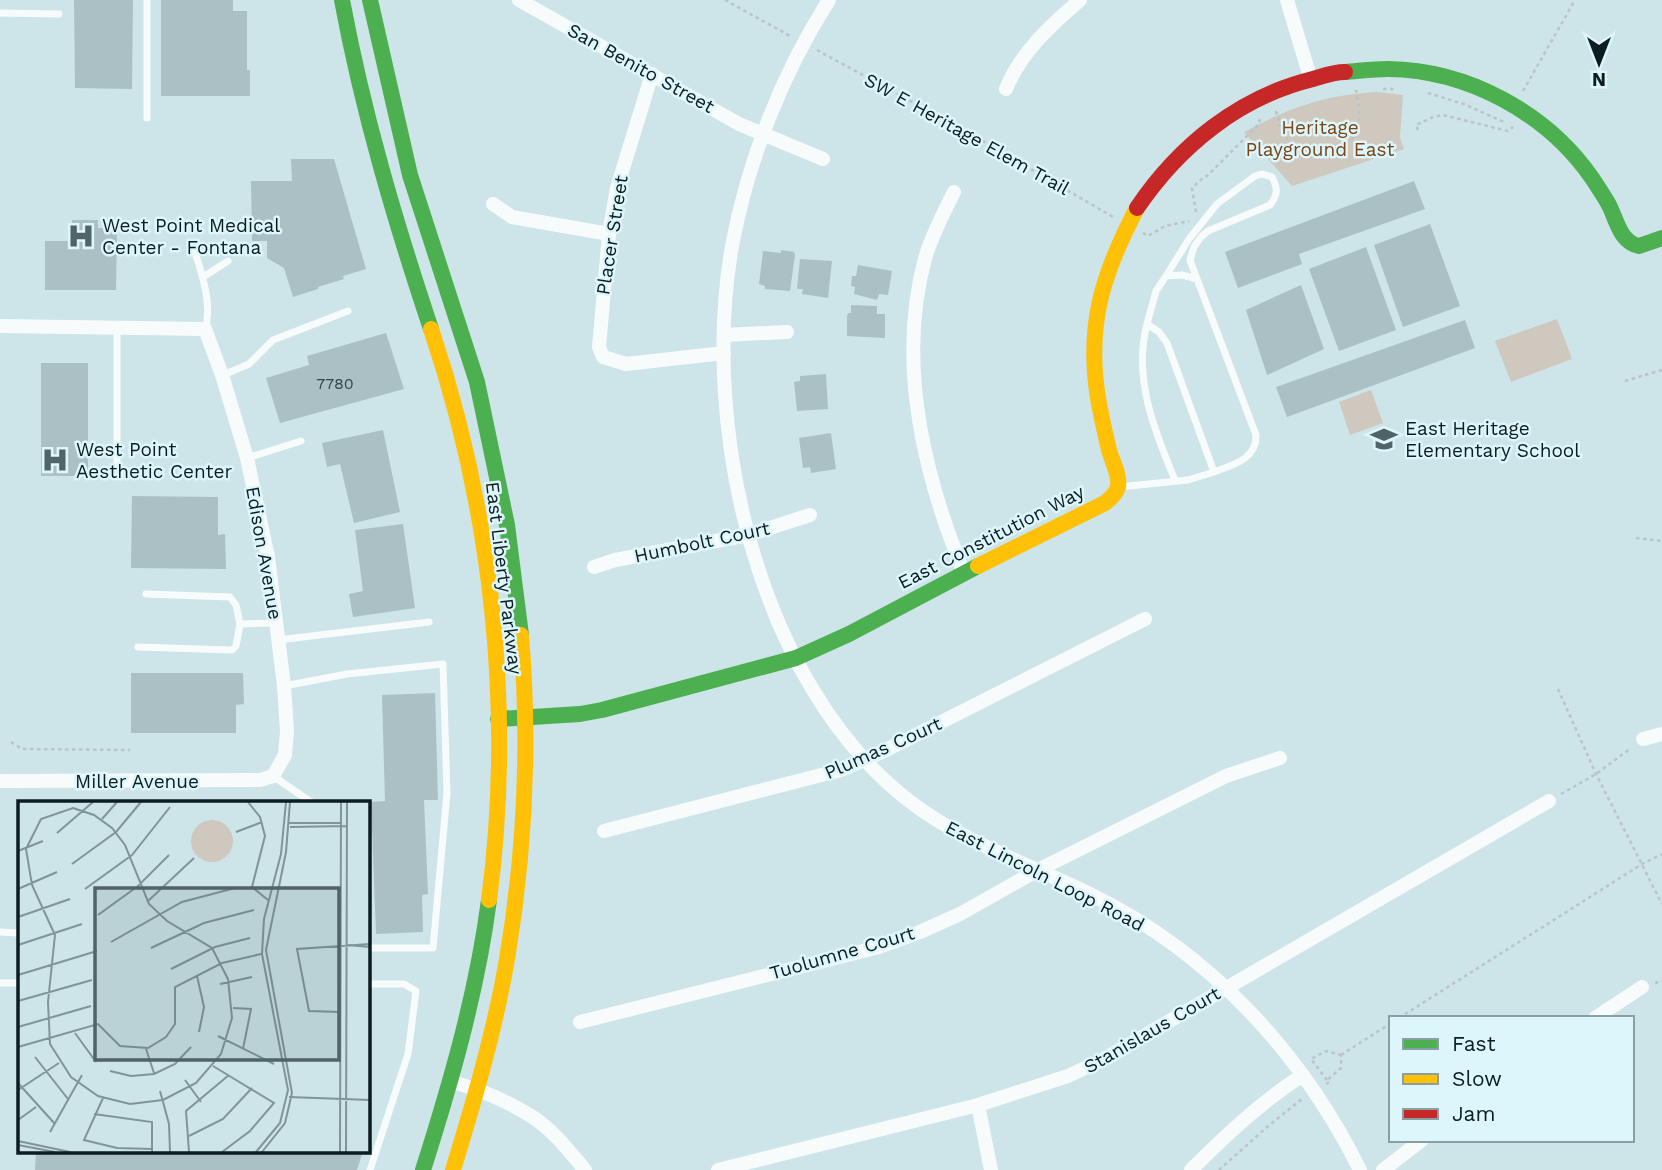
<svg xmlns="http://www.w3.org/2000/svg" width="1662" height="1170" font-family="'Work Sans',sans-serif">
<style>
.green{fill:#cfc8bf}
.building{fill:#aac0c5}
.lines{fill:none;stroke-linecap:round;stroke-linejoin:round}
.path{stroke:#bbc4c6;stroke-width:2.5;stroke-dasharray:3.5 3.5;stroke-linecap:butt}
.lane{stroke:#f8fbfc;stroke-width:7}
.street{stroke:#f8fbfc;stroke-width:14}
.fast{stroke:#4caf50;stroke-width:16}
.slow{stroke:#ffc107;stroke-width:16}
.jam{stroke:#c62828;stroke-width:16}
.labels{text-anchor:middle;dominant-baseline:central;stroke-width:5;stroke-linejoin:round;paint-order:stroke}
.number-label{font-size:16px;fill:#344649}
.street-label{font-size:19px;fill:#0c1d20;stroke:#dcf6fb}
.park-label{font-size:19px;fill:#7a4417;stroke:#dcf6fb}
.poi-label{font-size:19px;fill:#0c1d20;stroke:#dcf6fb;text-anchor:start}
.inset-road{fill:none;stroke:#809499;stroke-width:2}
.view{fill:#506366;fill-opacity:0.15;stroke:#506366;stroke-width:3.5}
.inset-edge{fill:none;stroke:#0c1d20;stroke-width:3.5}
</style>
<rect width="100%" height="100%" fill="#cde4e9"/>
<!-- green -->
<path class="green" d="M1378 92 1403 95 1400 138 1404 149 1292 186 1244 132C1291 107 1324 95 1378 92Z
M1557 319 1572 359 1511 382 1495 341Z
M1371 390 1383 423 1350 435 1339 402Z"/>
<!-- building -->
<path class="building" d="M74 0H133L132 89 75 88Z
M161 0H233V11H247V70H250V96H161Z
M291 159H334L366 269 343 276 344 279 318 287V289L293 297 284 268 267 258V241H252L251 181H292Z
M1414 181 1425 209 1299 254 1302 264 1238 288 1225 252Z
M72 220H98V228H117L116 290H45V241H72Z
M1430 224 1460 306 1403 327 1374 245Z
M1366 247 1396 330 1339 351 1309 269Z
M781 250 794 252 795 255 790 291 765 289V286L759 284 763 251 781 253Z
M800 259 832 261 828 298 802 294 803 289H797Z
M858 265 892 271 888 295 879 294 877 300 854 294 855 287 851 286 852 276H856Z
M1301 285 1324 349 1267 375 1246 310Z
M851 305 877 306V314H885V338L847 336V317L848 313H851Z
M1465 320 1475 348 1287 417 1276 387Z
M386 333 404 389 280 423 266 378 309 365 307 356Z
M41 363H88V476H41Z
M826 374 828 409 797 411 794 382 800 381V376Z
M383 430 400 512 354 523 340 464 327 467 322 443Z
M831 433 836 469 811 473 810 467 803 468 799 438Z
M132 496 218 497V535L225 534 226 569 131 568Z
M403 524 415 608 353 617 349 594 363 591 355 530Z
M131 673H243L244 704 236 705V733H131Z
M435 693 438 800H424L428 894 422 895 423 932 376 934 371 802 385 801 382 695Z
M36 1151H363L357 1170H35Z"/>
<g class="lines">
<!-- path -->
<path class="path" d="M725 0 792 37
M817 50 971 134 1113 217
M1383 89H1397
M1523 91 1575 0
M1428 93 1464 104 1506 123
M1276 111C1280 124 1284 140 1296 149 1319 166 1355 150 1359 122 1360 111 1358 100 1356 90
M1418 130 1416 125 1433 117 1443 115 1508 131 1513 127
M1196 212 1192 188 1204 177 1207 176 1258 125 1260 119
M1143 233 1148 236 1165 226 1189 221
M1625 381 1662 370
M1636 538 1662 541
M1558 689 1596 774 1662 904
M11 742 22 749 130 750
M1561 794 1596 774 1631 748
M1655 983 1662 981
M1399 1018 1642 864 1662 854
M1341 1055 1391 1023
M1327 1080 1311 1059 1326 1051 1341 1055
M1326 1084 1328 1083 1327 1080 1341 1068V1055
M1219 1170 1267 1127 1302 1099"/>
<!-- lane -->
<path class="lane" d="M147 0V118
M0 13 59 14
M193 246C201 271 213 304 205 329
M1166 276 1189 239 1217 204 1255 176 1262 174 1272 177C1278 188 1278 195 1270 205L1208 231 1201 237 1194 247 1190 260 1197 279
M203 277 228 261
M1147 324 1156 291 1166 276 1182 275 1197 279 1256 435C1257 459 1233 465 1214 472
M223 375 249 364 273 340 348 311
M247 458 301 441
M117 466V328
M1119 487 1188 480 1214 472 1167 343 1159 332 1147 324C1133 378 1154 430 1175 480
M146 594 230 597 236 605 240 624
M278 640 429 622
M138 647 232 650 236 646 240 624 276 623
M284 686 347 674 443 664 447 793 433 948H368
M273 776 311 802
M0 932 19 933
M0 983H19
M368 984H404L416 991 408 1054 370 1170"/>
<!-- street -->
<path class="street" d="M519 0 739 124 823 159
M829 0C782 74 748 160 732 246 700 428 758 683 908 800 963 843 1029 864 1092 895 1210 953 1302 1053 1360 1170
M1287 0 1310 77
M652 74 617 188 609 234 599 347 603 357 626 364 724 353
M1006 89C1021 52 1050 26 1080 0
M954 192C944 212 933 233 926 255 896 360 924 476 964 573
M493 204 512 217 609 234
M0 326 205 329 222 375 247 458 268 557 284 686 287 731 285 755 273 776 260 780 0 781
M724 335 787 332
M594 567 615 560 748 535 810 515
M1643 739 1662 734
M604 831 841 770 886 750 1145 619
M1595 1018 1642 987
M580 1022 879 947 920 932 960 914 1038 870 1226 776 1280 758
M452 1082C479 1089 507 1101 531 1116 552 1129 569 1151 585 1170
M978 1105 991 1170
M718 1170 978 1105 1068 1076 1104 1059 1549 801
M1191 1170C1225 1136 1262 1101 1303 1075
M1383 1170 1422 1140"/>
<!-- fast -->
<path class="fast" d="M342 0C363 113 395 221 431 329
M370 0 410 175 477 382 507 525 521 635
M1345 72C1359 71 1373 69 1388 69 1468 70 1547 113 1592 178 1598 187 1604 196 1609 205 1617 221 1620 242 1639 246L1662 238
M498 719 580 714 602 710 796 658 849 634 978 566
M423 1170C451 1082 477 992 489 900"/>
<!-- slow -->
<path class="slow" d="M431 329C492 510 514 711 489 900
M978 566 1105 503C1111 498 1116 494 1118 487 1120 475 1112 461 1109 450 1105 433 1101 416 1098 398 1086 324 1103 273 1137 208
M453 1170C474 1101 495 1030 507 959 525 852 530 744 521 635"/>
<!-- jam -->
<path class="jam" d="M1137 208C1179 146 1239 97 1313 79 1323 76 1334 72 1345 72"/>
</g>
<!-- icons -->
<defs>
<g id="hospital-bare" transform="scale(2.1)"><path d="M-5-5h3v3.5h4V-5h3V5h-3V1.5h-4V5h-3Z" fill="#506366" stroke="#dcf6fb" stroke-width="2.5" paint-order="stroke"/></g>
<g id="school-bare" transform="scale(2.1)"><path d="M0-5L7-2L0 1L-7-2ZM-4 1L0 2.5L4 1V4Q0 6-4 4Z" fill="#506366" stroke="#dcf6fb" stroke-width="2.5" paint-order="stroke"/></g>
</defs>
<g fill-rule="evenodd">
<use href="#hospital-bare" x="81" y="236"/>
<use href="#school-bare" x="1384" y="439"/>
<use href="#hospital-bare" x="55" y="460"/>
</g>
<g class="labels">
<!-- number labels -->
<g class="number-label">
<text x="335" y="383">7780</text>
</g>
<!-- street labels -->
<g class="street-label">
<text transform="translate(641 68) rotate(29)">San Benito Street</text>
<text transform="translate(967 134) rotate(29)">SW E Heritage Elem Trail</text>
<text transform="translate(612 235) rotate(-81)">Placer Street</text>
<text transform="translate(991 537) rotate(-27)">East Constitution Way</text>
<text transform="translate(702 542) rotate(-12)">Humbolt Court</text>
<text transform="translate(264 553) rotate(80)">Edison Avenue</text>
<text transform="translate(504 578) rotate(83)">East Liberty Parkway</text>
<text transform="translate(883 748) rotate(-24)">Plumas Court</text>
<text x="137" y="781">Miller Avenue</text>
<text transform="translate(1045 876) rotate(27)">East Lincoln Loop Road</text>
<text transform="translate(842 953) rotate(-16)">Tuolumne Court</text>
<text transform="translate(1152 1030) rotate(-30)">Stanislaus Court</text>
</g>
<!-- park labels -->
<g class="park-label">
<text x="1320" y="127">Heritage<tspan x="1320" dy="22">Playground East</tspan></text>
</g>
<!-- poi labels -->
<g class="poi-label">
<text x="102" y="225">West Point Medical<tspan x="102" dy="22">Center - Fontana</tspan></text>
<text x="1405" y="428">East Heritage<tspan x="1405" dy="22">Elementary School</tspan></text>
<text x="76" y="449">West Point<tspan x="76" dy="22">Aesthetic Center</tspan></text>
</g>
</g>
<!-- overview -->
<g transform="translate(18 801)">
<rect width="352" height="352" fill="#cde4e9"/>
<path d="M173 40a21 21 0 1 1 42 0a21 21 0 1 1-42 0Z" fill="#cfc8bf"/>
<path class="inset-road" d="M230 1 242 16 247 35 234 86 250 99M55 7 76 14 94 27 107 44 131 103 149 120 194 147 210 178 214 217 203 253 178 282 145 299 112 303 80 295 53 276 32 243 30 201 37 134 14 84 8 48 23 18ZM84 18 99 1M270 22H322M272 26 329 25M218 31 244 21M39 32 75 1M0 50 25 40M54 63 98 31 123 1M0 88 39 71M67 88 114 54 152 6M129 101 176 57M80 114 120 85 151 54M0 116 52 98M93 141 164 101 217 87M0 144 64 123M329 144 352 146M133 147 186 122 236 109M153 168 197 146 232 137M0 174 79 150M179 175 186 206 181 231M202 183 234 176M0 200 74 179M215 207 233 208 225 248M323 211 291 210 279 148 352 143M0 226 73 205M57 232 78 261M200 235 256 263M0 246 80 223 102 245 130 247 148 236 157 223V186L204 162 243 153M128 248 136 272M17 256 50 298M195 265 256 302 232 330 204 351M92 270 113 275 136 273 157 263 173 246M167 279 183 301M0 282 37 323M0 289 41 262M142 290 151 323 152 351M271 296 352 299M85 297 66 339 99 347 134 348M76 313 134 321V351M0 319 18 306M32 331 64 274M171 335 205 318 234 287M0 340 52 351M0 344 37 351M171 351 168 310 211 274M238 351 262 322 270 289 244 153 246 118 263 53 268 1M244 351 267 322 274 292 248 149 268 51 272 1M322 351 323 1M328 351 329 1"/>
<path class="view" d="M77 87H321V259H77Z"/>
<rect width="352" height="352" class="inset-edge"/>
</g>
<!-- legend -->
<rect x="1389" y="1016" width="245" height="126" fill="#dcf6fb" stroke="#899fa3" stroke-width="2"/>
<rect x="1403" y="1039" width="35" height="10" fill="#4caf50" stroke="#899fa3" stroke-width="2"/>
<text x="1452" y="1051" font-size="21" fill="#0c1d20">Fast</text>
<rect x="1403" y="1074" width="35" height="10" fill="#ffc107" stroke="#899fa3" stroke-width="2"/>
<text x="1452" y="1086" font-size="21" fill="#0c1d20">Slow</text>
<rect x="1403" y="1109" width="35" height="10" fill="#c62828" stroke="#899fa3" stroke-width="2"/>
<text x="1452" y="1121" font-size="21" fill="#0c1d20">Jam</text>
<!-- north arrow -->
<g transform="translate(1599 63) rotate(180)" stroke="#dcf6fb" stroke-width="5" paint-order="stroke">
<path d="M0-5L12 26L0 18L-12 26Z" fill="#0c1d20"/>
<text y="-10" font-size="19" font-weight="bold" text-anchor="middle" fill="#0c1d20">N</text>
</g>
</svg>
